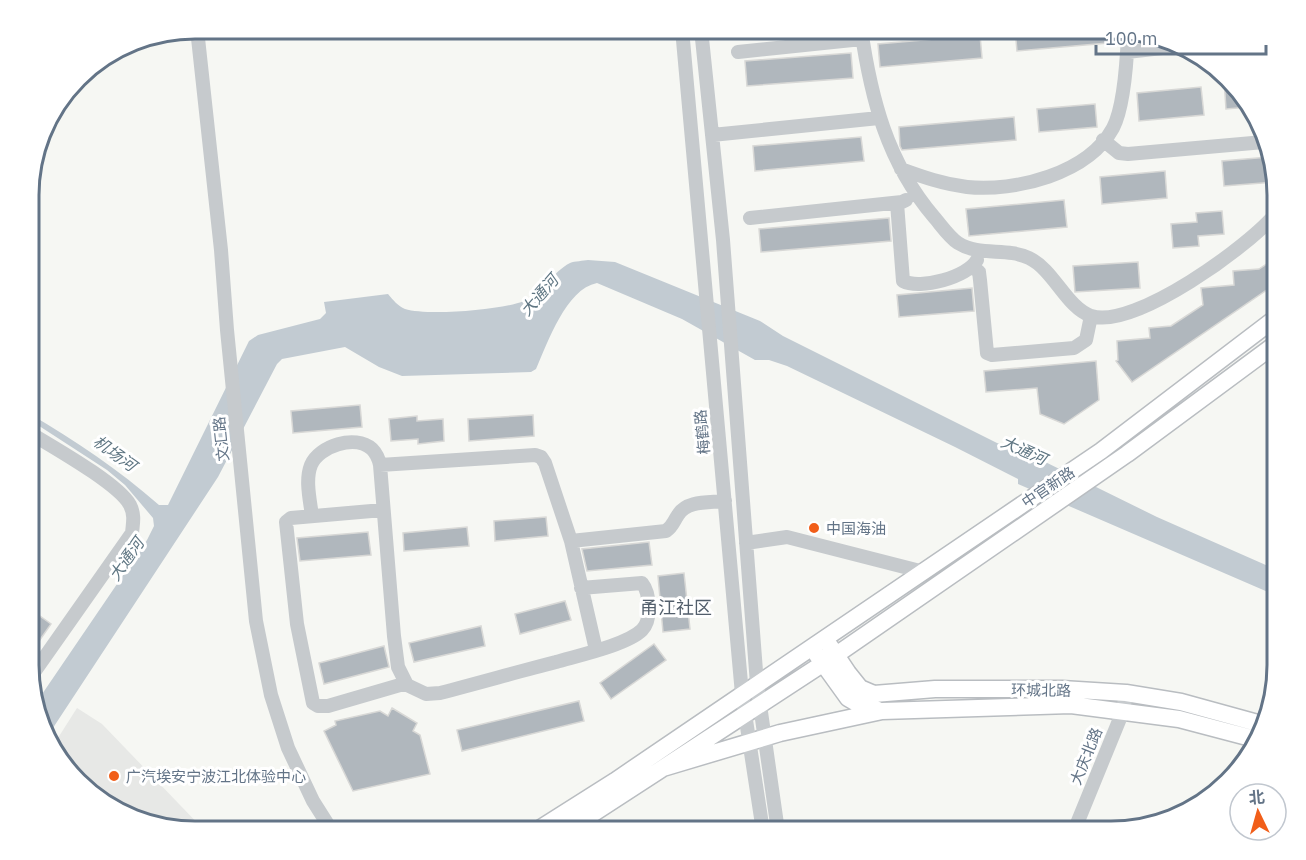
<svg xmlns="http://www.w3.org/2000/svg" width="1306" height="860" font-family="'IBM Plex Sans','Noto Sans SC',sans-serif">
<style>
.built{fill:#e7e8e6}
.water{fill:#c2cbd2}
.building{fill:#b0b7bd;stroke:#d8d8d6;stroke-width:1.5}
.lines{fill:none;stroke-linecap:round;stroke-linejoin:round}
.major-casing{stroke:#b9bdc1;stroke-width:19}
.minor{stroke:#c6cacd;stroke-width:14}
.major{stroke:#fff;stroke-width:16}
.poi-dot{fill:#f15e19;stroke:#fff;stroke-width:2}
.labels{text-anchor:middle;dominant-baseline:central;stroke-width:6;stroke-linejoin:round;paint-order:stroke}
.street-label{font-size:15px;fill:#637487;stroke:#fff}
.poi-label{font-size:15px;fill:#637487;stroke:#fff;text-anchor:start}
.water-label{font-size:16px;font-style:italic;fill:#5f7683;stroke:#fff}
.quarter-label{font-size:18px;fill:#525e6b;stroke:#fff}
.rim{fill:none;stroke:#637487;stroke-width:3}
</style>
<rect width="100%" height="100%" fill="#f6f7f3"/>
<!-- built -->
<path class="built" d="M77 708 102 724 205 831H195L102 803 51 749Z"/>
<!-- water -->
<path class="water" d="M588 260 615 262 760 321 783 336 997 443 1029 454 1157 517 1277 570V596L1018 484V479L955 447 787 366 769 360H755L682 319 597 283C566 289 548 342 536 369L531 372 402 376 379 367 345 347 282 359 277 364 218 477 47 737 36 703 147 540 154 526 153 518 125 485 107 470 30 420V414C76 441 119 470 159 505H168L249 341 258 335 320 319 326 313 324 302 388 294C393 300 398 306 405 309 428 316 502 310 524 301 544 293 552 272 570 263 575 261 583 261 588 260Z"/>
<!-- building -->
<path class="building" d="M1023 28H1111L1118 31 1119 42 1017 51 1015 29Z
M980 35 982 58 880 67 878 44Z
M851 53 853 78 747 86 745 61Z
M1224 79 1250 107 1226 109Z
M1201 87 1204 115 1139 121 1137 93Z
M1095 104 1097 127 1039 132 1037 109Z
M1014 117 1016 140 902 150 900 146 899 127Z
M861 137 864 161 755 171 753 146Z
M1269 157 1276 182 1224 186 1222 161Z
M1165 171 1167 198 1102 204 1100 177Z
M1064 200 1067 227 969 236 966 209Z
M1222 211 1224 234 1198 236 1199 246 1173 248 1171 224 1197 222 1196 213Z
M889 218 891 241 761 252 759 229Z
M1277 257V283L1132 382 1116 361 1118 360 1117 341 1150 338 1149 328 1171 326 1203 305 1201 288 1234 285 1233 271 1259 269Z
M1138 262 1140 288 1075 292 1073 266Z
M972 288 974 311 899 317 897 295Z
M1096 361 1099 400 1064 424 1040 414 1037 388 986 392 984 371Z
M360 405 362 427 293 433 291 411Z
M533 415 534 436 469 441 468 419Z
M417 416V421L443 419 444 441 418 444V439L391 441 389 419Z
M546 517 548 536 495 541 494 521Z
M467 527 469 546 404 551 403 533Z
M368 532 371 555 300 561 297 538Z
M649 542 652 565 587 571 582 549Z
M684 573 690 629 663 632 658 576Z
M565 601 571 620 520 634 515 614Z
M30 609 51 624 30 654Z
M481 626 485 646 414 662 409 643Z
M654 644 666 660 611 699 600 683Z
M384 646 389 667 324 684 319 663Z
M579 701 584 721 462 751 457 730Z
M392 708 417 723 413 731 420 735 430 774 353 791 324 731 336 725 335 721 380 711 388 716Z"/>
<g class="lines">
<!-- major casing -->
<g class="major-casing">
<path id="major" d="M830 646 848 673 860 688 874 694 935 689H1062L1126 693 1181 702 1261 724
M817 655 848 698 860 705 878 710
M663 768 836 655 1127 454 1277 343
M536 831 615 781 1101 451 1277 317
M566 831 663 768 780 733 882 711 1071 705 1179 719 1255 739"/>
</g>
<!-- minor -->
<path class="minor" d="M197 29 221 250 227 330 256 621 271 695 288 748 313 801 332 831
M682 29 742 694 763 831
M701 29 723 240 757 684 778 831
M861 29C871 98 887 162 934 217 941 225 949 237 958 243 980 257 1006 247 1029 258 1054 270 1066 307 1091 316 1134 330 1251 245 1277 212
M738 52 862 39
M1127 52 1171 47
M712 135 879 118
M1103 140 1119 153 1128 154 1264 142
M901 169C923 177 943 184 967 187 1015 192 1088 174 1113 128 1124 107 1127 58 1128 34
M897 203 903 281C920 290 968 277 977 260
M750 218 902 202 906 200
M973 267 979 272 980 280 987 353 992 355 1074 348 1086 340 1091 316
M30 433C53 447 119 484 130 505 135 515 133 523 132 533L30 678
M380 465 535 455 541 457 545 463 571 541 596 650
M383 510 291 518 286 522 297 624 313 703 318 706H328L400 685H407L426 694 440 693C479 683 517 672 556 662 576 656 627 645 642 630 652 620 650 593 642 583L581 588
M312 516C310 500 305 480 311 465 319 446 355 434 372 449 376 453 379 460 380 465L394 636 398 667 407 685
M571 541 666 531C673 526 673 522 678 515 687 500 710 503 725 501
M746 543 787 537 924 572
M1074 831 1123 711 1126 693"/>
<!-- major -->
<use href="#major" class="major"/>
</g>
<!-- markers -->
<g class="poi-dot">
<circle cx="814" cy="528" r="6"/>
<circle cx="114" cy="776" r="6"/>
</g>
<g class="labels">
<!-- street labels -->
<g class="street-label">
<text transform="translate(702 432) rotate(-95)">梅鹤路</text>
<text transform="translate(221 439) rotate(-96)">文汇路</text>
<text transform="translate(1048 487) rotate(-34)">中官新路</text>
<text transform="translate(1041 690) rotate(1)">环城北路</text>
<text transform="translate(1086 756) rotate(-68)">大庆北路</text>
</g>
<!-- poi labels -->
<g class="poi-label">
<text x="826" y="528">中国海油</text>
<text x="126" y="776">广汽埃安宁波江北体验中心</text>
</g>
<!-- water labels -->
<g class="water-label">
<text transform="translate(539 295) rotate(-49)">大通河</text>
<text transform="translate(1024 450) rotate(24)">大通河</text>
<text transform="translate(115 453) rotate(36)">机场河</text>
<text transform="translate(126 559) rotate(-55)">大通河</text>
</g>
<!-- quarter labels -->
<g class="quarter-label">
<text x="676" y="607">甬江社区</text>
</g>
</g>
<!-- crop -->
<path d="M0 0H1306V860H0ZM195 39H1111A156 156 0 0 1 1267 195V665A156 156 0 0 1 1111 821H195A156 156 0 0 1 39 665V195A156 156 0 0 1 195 39Z" fill="#fff" fill-rule="evenodd"/>
<path class="rim" d="M195 39H1111A156 156 0 0 1 1267 195V665A156 156 0 0 1 1111 821H195A156 156 0 0 1 39 665V195A156 156 0 0 1 195 39Z"/>
<!-- north arrow -->
<g transform="translate(1258 812) rotate(355)"><circle r="28" fill="#ffffff" stroke="#c1c7cf" stroke-width="1.5"/>
<path d="M0-4.5L10 22L0 15L-10 22Z" fill="#f15e19"/>
<text y="-9" font-size="16" font-weight="bold" text-anchor="middle" fill="#637487">北</text>
</g>
<!-- scale -->
<path d="M1096 45v9h170v-9" fill="none" stroke="#637487" stroke-width="3"/>
<text x="1105" y="45" font-size="18" fill="#637487" stroke="#ffffff" stroke-width="4.5" paint-order="stroke">100 m</text>
</svg>
